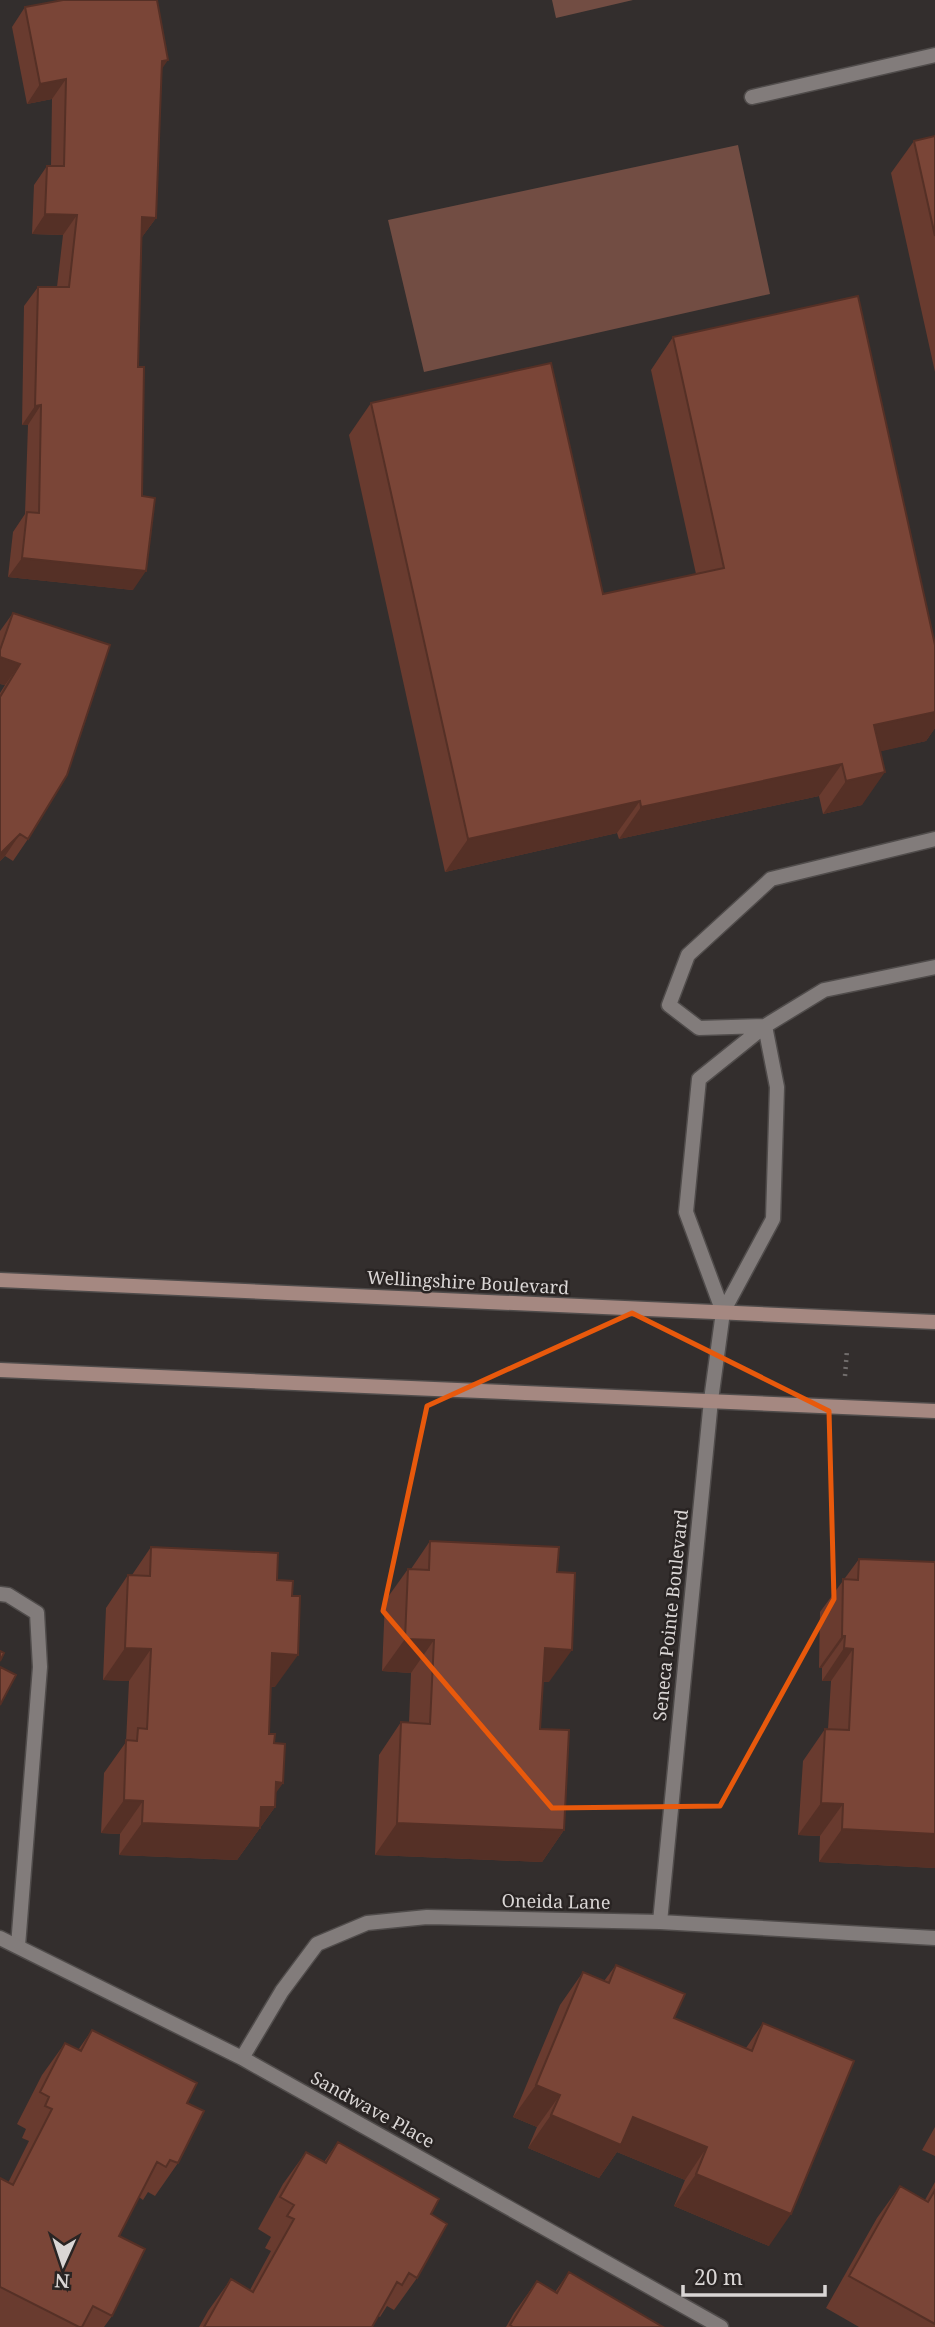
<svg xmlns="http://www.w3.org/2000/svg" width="935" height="2327" font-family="'Noto Serif',serif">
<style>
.green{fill:#724d43}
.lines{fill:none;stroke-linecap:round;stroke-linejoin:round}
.lane-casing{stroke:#504c4b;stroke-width:17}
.street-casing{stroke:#504c4b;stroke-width:17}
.secondary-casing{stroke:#504c4b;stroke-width:17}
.path{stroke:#716d6c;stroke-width:4.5;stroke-dasharray:2 5;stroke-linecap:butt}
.lane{stroke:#827c7b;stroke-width:14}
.street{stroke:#827c7b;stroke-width:14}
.secondary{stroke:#a58881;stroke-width:14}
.wall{fill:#693b2f}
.shaded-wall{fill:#553026}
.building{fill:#7a4537;stroke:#553026;stroke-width:2}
.marked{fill:none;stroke:#e8590c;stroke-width:5;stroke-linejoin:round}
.labels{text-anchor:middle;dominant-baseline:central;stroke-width:5;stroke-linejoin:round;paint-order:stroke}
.street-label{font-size:18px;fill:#dad6d5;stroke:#292423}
</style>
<rect width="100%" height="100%" fill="#332e2d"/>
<!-- green -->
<path class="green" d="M552 0H633L556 18Z
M738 145 770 294 424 372 388 220Z"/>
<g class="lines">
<!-- lane casing -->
<g class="lane-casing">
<path id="lane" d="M752 97 935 55
M765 1026 699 1028 669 1005 688 955 771 879 935 839
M723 1312 686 1212 699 1079 765 1026 824 990 935 967
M723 1312 773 1219 777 1087 765 1026
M0 1594 8 1595 37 1613 40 1667 18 1946"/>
</g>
<!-- street casing -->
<g class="street-casing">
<path id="street" d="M660 1922 711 1400 723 1312
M0 1938 242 2058 721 2327
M242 2058 282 1991 317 1944 367 1923 427 1917 660 1922 935 1938"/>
</g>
<!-- secondary casing -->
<g class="secondary-casing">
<path id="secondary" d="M0 1280 935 1322
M0 1370 935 1411"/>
</g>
<!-- path -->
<path class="path" d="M845 1376 847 1350"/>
<!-- lane -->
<use href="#lane" class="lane"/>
<!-- street -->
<use href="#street" class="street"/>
<!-- secondary -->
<use href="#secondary" class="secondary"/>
</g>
<!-- wall -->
<path class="wall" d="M25 7 162 69 156 218 142 237 138 367 133 590 8 577 13 532 25 514 28 425H22L24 306 38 287H57L63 235 32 234 34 185 47 166H51L52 99 27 104 12 27Z
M935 136V372L891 173 914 141Z
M673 337 935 645V728L926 741 880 751 862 805 823 814 819 796 619 839 617 833 445 872 349 435 371 403 603 594 696 574 651 370Z
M13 613 28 839 13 861 5 856 0 861V693L5 685 0 684V631Z
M430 1541 549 1682H543L540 1729 564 1830 542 1862 375 1855 379 1755 401 1722 409 1723 411 1673 382 1671 385 1601 408 1569H411Z
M151 1547 275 1687H270L269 1734 274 1743 283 1783 275 1793V1807L237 1860 119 1855 120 1834 101 1833 104 1773 126 1742 129 1681 103 1680 106 1608 128 1575H132Z
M859 1559 935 1868 819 1862 820 1836 798 1835 803 1761 825 1729H828L831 1681H822V1668H819L820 1612Z
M616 1965 674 2018 746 2048 763 2023 769 2246 674 2206 685 2180 617 2152 599 2178 528 2148 537 2127 513 2117 560 2005 583 1972 604 1981Z
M92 2030 187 2103 178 2163 155 2196 148 2192 143 2200 139 2197 119 2236 112 2316 104 2327H0V2178L8 2183 29 2141 22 2138 26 2129 17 2124 42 2075 65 2043 78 2050Z
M935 2127V2156L922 2150Z
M338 2142 431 2214 417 2278 394 2310 387 2306 380 2317 378 2316 372 2327H199L208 2311 231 2279 250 2290 271 2251 265 2248 271 2237 258 2229 283 2184 306 2152 324 2162Z
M935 2182V2327H859L826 2308 877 2218 900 2186 925 2200Z
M569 2272 663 2327H506L514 2313 537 2281 555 2292Z"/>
<!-- shaded-wall -->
<path class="shaded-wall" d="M168 60 155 79 162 61Z
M66 79 52 99 27 104 40 84Z
M45 214 77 215 63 235 32 234Z
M142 217 156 218 142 237Z
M41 405 28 425H22L35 406Z
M22 558 146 571 133 590 8 577Z
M0 657 20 664 5 685 0 684Z
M935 712V728L926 741 852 758 874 725Z
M842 764 819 796 619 839 641 807Z
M885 772 862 805 823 814 846 781Z
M640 801 617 833 445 872 468 839Z
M20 834 5 856 0 861V854Z
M842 1636H845L822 1668H819Z
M405 1639 434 1640 411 1673 382 1671Z
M125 1648 151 1649 129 1681 103 1680Z
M545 1648 572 1650 549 1682 522 1681Z
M844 1648 853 1649 831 1681H822Z
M272 1653 298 1655 275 1687 249 1685Z
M276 1782 283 1783 266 1807H275L237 1860 119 1855 142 1823Z
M124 1800 143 1801 120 1834 101 1833Z
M821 1803 843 1804 820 1836 798 1835Z
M397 1823 564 1830 542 1862 375 1855Z
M842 1829 935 1834V1868L819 1862Z
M536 2085 560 2095 537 2127 513 2117Z
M551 2115 633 2117 707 2147 685 2180 617 2152 599 2178 528 2148Z
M696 2174 791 2214 769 2246 674 2206Z"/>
<!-- building -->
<path class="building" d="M63 0H157L168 60 162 61 156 218 142 217 138 367H144L142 496 155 498 146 571 22 558 27 512 39 513 41 405 35 406 38 287H69L77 215 45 214 47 166H64L66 79 40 84 25 7Z
M935 136V236L914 141Z
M858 296 935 645V712L874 725 885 772 846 781 842 764 641 807 640 801 468 839 371 403 551 363 603 594 724 568 673 337Z
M13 613 110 645 67 775 28 839 20 834 0 854V697L20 664 0 657V650Z
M430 1541 559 1547 557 1572 575 1573 572 1650 545 1648 540 1729 569 1730 564 1830 397 1823 401 1722 430 1724 434 1640 405 1639 408 1569 429 1570Z
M151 1547 278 1553 277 1580 293 1581 292 1596H300L298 1655 272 1653 269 1734H275L274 1743 285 1744 283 1783 276 1782 275 1807H261L260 1828 142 1823 143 1801 124 1800 126 1740 137 1741 138 1728 147 1729 151 1649 125 1648 128 1575 150 1576Z
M859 1559 935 1562V1834L842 1829 843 1804 821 1803 825 1729 849 1730 853 1649 844 1648 845 1636H842L843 1579 858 1580Z
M0 1651 4 1653 0 1661Z
M0 1667 16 1675 0 1705Z
M616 1965 685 1994 674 2018 752 2051 763 2023 854 2061 791 2214 696 2174 707 2147 633 2117 621 2145 551 2115 560 2095 536 2085 583 1972 609 1983Z
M92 2030 197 2083 187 2103 204 2111 178 2163 170 2160 166 2167 157 2162 119 2236 145 2249 112 2316 93 2306 82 2327H79L0 2287V2178L13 2185 52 2109 45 2106 49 2097 40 2092 65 2043 81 2051Z
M338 2142 439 2199 431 2214 447 2224 417 2278 409 2273 402 2285 397 2282 372 2327H204L231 2279 253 2292 294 2219 287 2216 294 2205 280 2197 306 2152 326 2163Z
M900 2186 928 2202 935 2190V2324L849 2276Z
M569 2272 663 2327H513L510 2325 537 2281 557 2293Z"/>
<!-- marked area -->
<path class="marked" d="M632 1313 829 1411 834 1599 720 1806 552 1808 383 1611 427 1406Z"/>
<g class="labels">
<!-- street labels -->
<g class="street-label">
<text transform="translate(468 1282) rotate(3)">Wellingshire Boulevard</text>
<text transform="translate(670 1615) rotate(-84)">Seneca Pointe Boulevard</text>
<text transform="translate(556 1901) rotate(1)">Oneida Lane</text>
<text transform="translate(373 2109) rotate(29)">Sandwave Place</text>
</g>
</g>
<!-- north arrow -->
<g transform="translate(63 2264) rotate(183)" stroke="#292423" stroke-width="5" paint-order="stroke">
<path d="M0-5L12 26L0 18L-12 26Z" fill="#dad6d5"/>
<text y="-10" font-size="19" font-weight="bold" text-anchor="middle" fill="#dad6d5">N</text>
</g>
<!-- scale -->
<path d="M683 2285v10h142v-10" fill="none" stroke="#dad6d5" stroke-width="3.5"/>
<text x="694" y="2285" font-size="21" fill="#dad6d5" stroke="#292423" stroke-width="5" paint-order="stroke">20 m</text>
</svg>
